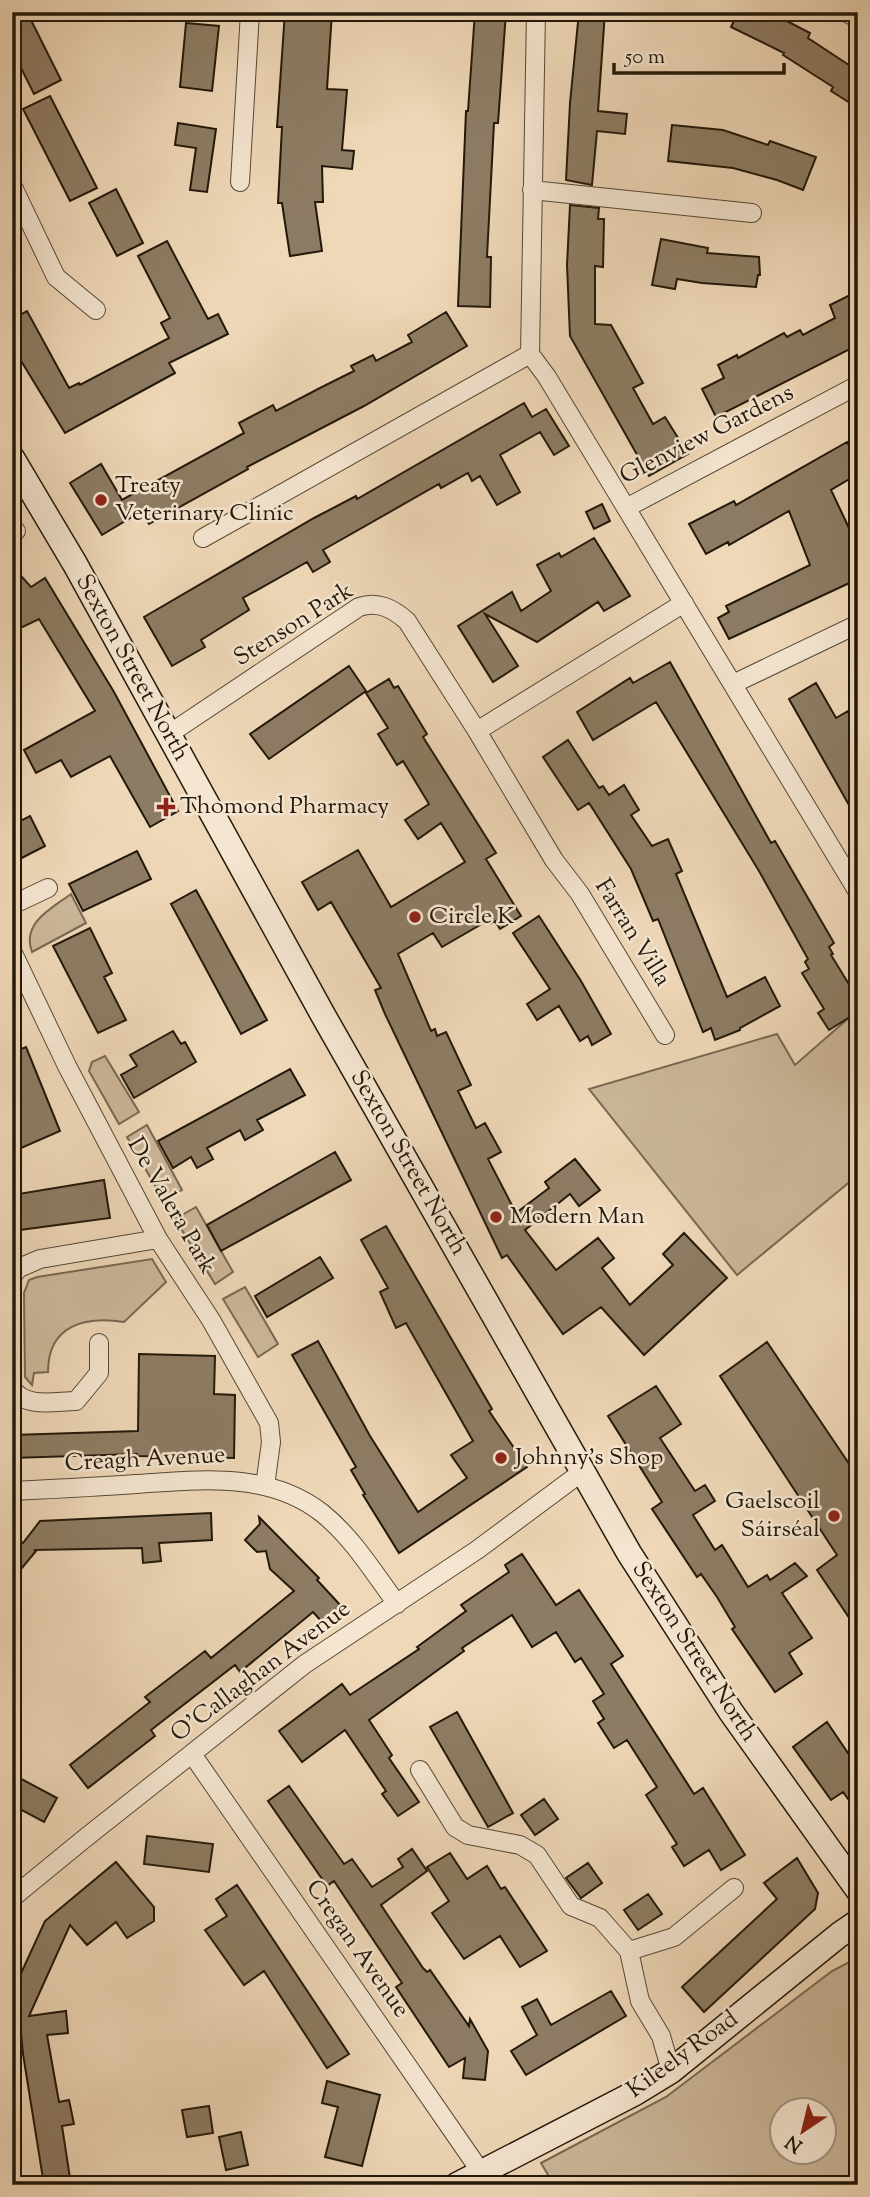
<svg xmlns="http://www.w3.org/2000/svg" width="870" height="2197" font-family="'Sorts Mill Goudy',serif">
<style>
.green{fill:#ccb79a;stroke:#776852;stroke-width:2;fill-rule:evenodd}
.building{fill:#8d7c64;stroke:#22180a;stroke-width:2}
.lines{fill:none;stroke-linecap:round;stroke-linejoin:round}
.street-casing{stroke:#554836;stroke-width:20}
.secondary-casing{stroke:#22180a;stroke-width:27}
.street{stroke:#f5e6d1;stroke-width:18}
.secondary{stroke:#f5e6d1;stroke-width:24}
.poi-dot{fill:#8f2418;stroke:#f5e6d1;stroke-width:2.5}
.labels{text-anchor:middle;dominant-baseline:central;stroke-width:5;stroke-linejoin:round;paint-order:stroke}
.street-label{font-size:24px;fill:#22180a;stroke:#f5e6d1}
.poi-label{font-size:24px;fill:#22180a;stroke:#f5e6d1;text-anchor:start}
</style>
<rect width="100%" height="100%" fill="#efd8b8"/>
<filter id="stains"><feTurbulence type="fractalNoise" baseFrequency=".00286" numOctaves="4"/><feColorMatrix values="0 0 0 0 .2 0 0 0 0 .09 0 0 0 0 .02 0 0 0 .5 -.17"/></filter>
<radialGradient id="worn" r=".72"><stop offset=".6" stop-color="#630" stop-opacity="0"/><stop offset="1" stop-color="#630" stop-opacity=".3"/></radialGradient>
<!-- green -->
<path class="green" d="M71 894 86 923 32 952C21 923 52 908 71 894Z
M858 1010V1175L737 1275 589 1089 777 1034 795 1065Z
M105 1056 139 1112 119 1124 89 1071 92 1062Z
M147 1125 182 1190 164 1201 127 1137Z
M196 1207 233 1272 215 1284 175 1219Z
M152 1259 166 1282 124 1322C85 1316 48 1325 48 1372L34 1373 32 1385 25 1377 24 1293 29 1280 37 1277Z
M245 1287 278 1344 258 1357 223 1299Z
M851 1961 858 1963V2177L850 2185H554L541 2163 666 2097 832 1971ZM782 2110H824V2152H782Z"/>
<!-- building -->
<path class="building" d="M12 12H27L61 80 34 94 12 50Z
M285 12H332L327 89 347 90 342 150 354 151 352 169 322 166 323 202H315L322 251 290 256 282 203H278L282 127H277Z
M475 12H506L498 123H494L487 257H491L490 307 458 306 466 111H468Z
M579 12H605L598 111 627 114 625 134 597 131 592 185 566 180 570 103Z
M738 12H769L781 18 810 33 808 38 858 71V108L831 91 833 87 783 55 784 53 731 27Z
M186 23 219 26 212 91 180 87Z
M50 96 97 188 70 201 23 109Z
M178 123 216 129 207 192 190 190 196 148 175 145Z
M672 125 723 130 768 145 770 141 816 157 803 190 777 180 733 168 668 161Z
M116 189 143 243 117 256 89 203Z
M570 205 599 208 598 219H604L603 267 595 266V324L611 325 643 383 633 388 653 424 665 417 688 454 649 476 570 336 567 265Z
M661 239 708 248 707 253 759 257 760 275H758L756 287 702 283 677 279 675 289 652 285Z
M167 241 208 319 218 314 228 334 169 363 175 373 65 433 12 346V319L27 311 69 388 79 383 80 385 169 338 161 323 170 318 138 256Z
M852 294 858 305V345L716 417 702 389 724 378 718 365 737 355 738 358 784 333 787 337 800 330 803 335 835 318 830 305Z
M446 312 467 346 364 406 247 467 248 469 149 524 142 511 102 535 70 483 101 464 122 500 244 433 239 423 273 405 276 411 320 388 354 371 351 366 373 355 376 361 412 342 408 335Z
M524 403 532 417 546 409 569 446 554 455 540 432 500 455 520 492 497 505 480 476 472 481 468 473 441 488 439 484 323 550 330 562 313 572 307 562 243 598 249 610 201 640 205 647 172 666 144 617 314 518 356 496 357 499Z
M847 442 858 461V474L831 490 858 547V579L729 639 718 618 729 612 726 606 810 565 789 511 729 545 728 542 706 554 689 524 734 501 736 505Z
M602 504 610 521 594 529 586 512Z
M594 538 630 596 604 611 598 602 537 642 485 614 518 666 493 682 458 626 512 592 521 611 551 591 537 565 559 553 561 557Z
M12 566 31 587 45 578 114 692 178 811 150 827 110 756 71 777 61 760 36 773 24 750 95 711 39 619 12 632Z
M670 662 771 843 775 841 834 943 829 947 833 954 831 955 858 999V1012L829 1030 818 1013 824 1009 802 973 809 969 805 962 808 959 759 871 656 702 593 740 577 712 630 678 633 683Z
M349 666 366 691 269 759 250 734Z
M389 679 394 688 398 686 427 734 423 737 496 853 486 859 521 916 500 929 495 921 490 924 487 921 442 947 433 933 398 954 431 1031 435 1029 437 1036 446 1032 471 1085 458 1091 476 1128 485 1123 501 1152 488 1159 516 1213 549 1188 545 1182 575 1159 600 1190 579 1206 570 1194 525 1230 556 1270 598 1238 614 1258 602 1268 630 1305 673 1265 663 1254 684 1233 727 1278 644 1355 601 1307 563 1334 507 1255 502 1258 385 1014 375 990 381 988 331 902 318 910 302 882 358 850 391 907 465 862 441 823 418 839 405 820 429 804 403 761 397 765 378 734 388 728 366 693Z
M816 683 836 718 848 711 858 726V821L789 699Z
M568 740 599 788 603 786 609 795 624 785 639 810 631 815 652 846 668 839 682 871 676 874 727 997 765 977 780 1006 740 1028V1030L715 1040 711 1028 703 1032 658 919 653 921 631 869 589 803 578 810 543 757Z
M30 816 45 846 12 863V825Z
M137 851 151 879 83 911 69 884Z
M196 890 267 1020 241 1034 171 904Z
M539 916 581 981 611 1034 592 1045 588 1036 580 1041 559 1006 537 1020 527 1004 550 989 513 933Z
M90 928 112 973 104 977 126 1020 98 1033 53 946Z
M173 1031 181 1044 185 1042 196 1062 134 1098 121 1075 137 1066 130 1055Z
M26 1047 60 1131 12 1152V1053Z
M290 1069 305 1095 257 1120 263 1130 245 1140 240 1130 207 1148 213 1159 197 1168 191 1157 173 1168 158 1141Z
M335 1152 351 1180 221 1251 207 1225Z
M104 1180 110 1218 12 1231V1195Z
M386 1226 492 1409 489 1411 527 1467 399 1553 363 1495 365 1494 351 1470 356 1467 292 1355 318 1341 370 1436 418 1512 467 1478 451 1455 473 1441 406 1323 396 1328 380 1292 388 1288 361 1240Z
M320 1257 333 1278 267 1317 255 1296Z
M767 1342 858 1477V1631L817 1570 837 1555 720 1376Z
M139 1354 215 1356 214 1394 235 1395 234 1458 137 1456V1454L12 1458V1435L138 1431Z
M656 1386 681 1424 660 1438 695 1491 705 1485 715 1501 693 1515 715 1550 722 1545 748 1587 767 1575 770 1580 795 1563 807 1576 782 1593 812 1638 789 1653 802 1674 775 1692 732 1629 735 1627 717 1597 701 1574 697 1577 652 1509 662 1502 608 1416Z
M211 1513 212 1540 159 1543 161 1561 143 1563 142 1548 34 1550 36 1551 12 1580V1536L23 1543 40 1521Z
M259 1517 319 1578 317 1580 342 1607 324 1624 313 1612 240 1672 235 1665 151 1730 155 1736 88 1788 70 1765 150 1702 145 1697 162 1684 205 1651 211 1658 294 1591 270 1569 266 1551 257 1552 245 1540 260 1524Z
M522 1554 556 1605 579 1590 623 1656 611 1664 694 1794 703 1788 745 1855 721 1870 709 1850 684 1866 672 1847 677 1844 646 1795 657 1787 627 1740 614 1748 598 1723 604 1719 593 1701 604 1694 581 1658 575 1662 556 1632 532 1647 512 1615 462 1648 464 1651 369 1720 392 1755 389 1758 419 1802 398 1816 382 1794 386 1791 345 1730 302 1762 279 1731 342 1684 350 1695 419 1649 417 1647 466 1611 461 1605 509 1572 505 1565Z
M457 1712 513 1813 488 1827 430 1727Z
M827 1722 848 1753 858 1746V1813L843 1792 831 1800 793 1747Z
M12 1774 57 1798 44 1822 12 1805Z
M289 1786 344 1864 352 1859 372 1887 403 1867 398 1859 412 1849 427 1871 381 1905 423 1968 427 1972 430 1970 469 2026 470 2019 488 2051 485 2080 463 2078 465 2058 449 2067 396 1987 402 1983 334 1881 327 1886 268 1801Z
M544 1799 558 1819 535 1835 521 1815Z
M147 1836 213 1844 209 1872 144 1864Z
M450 1853 467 1879 487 1866 501 1889 505 1887 547 1951 520 1967 500 1936 464 1959 432 1913 449 1901 427 1867Z
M797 1858 818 1893 815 1909 704 2012 682 1987 777 1899 764 1883Z
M116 1862 154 1907V1921L127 1938 116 1922 87 1945 70 1925 29 2016 66 2011 68 2033 47 2035 59 2102 69 2100 74 2124 62 2126 71 2185H44L23 2054 18 2001 12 1998V1993L45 1921Z
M588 1863 602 1883 581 1898 566 1878Z
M237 1885 349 2054 327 2068 264 1971 244 1985 205 1930 227 1916 216 1899Z
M648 1894 662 1914 638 1930 624 1910Z
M611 1991 626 2016 526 2075 511 2051 537 2035 522 2007 537 1999 551 2025Z
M327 2081 380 2095 362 2166 325 2157 338 2107 322 2103Z
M209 2106 213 2133 187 2137 182 2110Z
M241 2132 248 2165 226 2170 219 2137Z"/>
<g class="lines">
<!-- street casing -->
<g class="street-casing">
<path id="street" d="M536 12 530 354 547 377 858 892
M846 12 858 19
M240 182 250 12
M12 185 56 277 96 310
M532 190 752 213
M626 508 858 385
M12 527 16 531
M203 538 530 354
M733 684 858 624
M477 731 684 603
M169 734 359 607C378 601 392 608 407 621L477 731 554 860 580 894 665 1035
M12 905 48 888
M12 951 67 1066 158 1239 211 1320 269 1423 271 1442 265 1486
M12 1276 19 1268 40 1259 158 1239
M12 1388C25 1409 55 1401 76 1401L99 1373V1343
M12 1491C53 1489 95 1487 136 1484 200 1480 268 1471 322 1513 353 1538 374 1573 397 1604
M192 1754 481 2172
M420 1770 455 1827 468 1835 520 1845 537 1855 571 1906 600 1918 629 1951 640 2001 661 2036 671 2071
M12 1898 84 1839 305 1664 477 1550 582 1472
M629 1951 674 1937 734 1888"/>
</g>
<!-- secondary casing -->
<g class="secondary-casing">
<path id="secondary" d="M12 458 75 564 323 1015 629 1553 731 1712 858 1890
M457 2185 635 2093 671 2071 839 1935 858 1922"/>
</g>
<!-- street -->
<use href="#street" class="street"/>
<!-- secondary -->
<use href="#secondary" class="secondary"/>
</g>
<!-- markers -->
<g class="poi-dot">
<circle cx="101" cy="500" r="7"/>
<path d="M162.5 796.5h7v7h7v7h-7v7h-7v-7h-7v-7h7z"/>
<circle cx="415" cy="917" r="7"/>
<circle cx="496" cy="1217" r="7"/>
<circle cx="501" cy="1458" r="7"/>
<circle cx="834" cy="1516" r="7"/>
</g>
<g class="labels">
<!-- street labels -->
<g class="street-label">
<text transform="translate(707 435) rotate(-27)">Glenview Gardens</text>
<text transform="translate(294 625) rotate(-32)">Stenson Park</text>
<text transform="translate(132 668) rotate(61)">Sexton Street North</text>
<text transform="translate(632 933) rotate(58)">Farran Villa</text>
<text transform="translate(408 1163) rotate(60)">Sexton Street North</text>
<text transform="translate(171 1206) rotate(60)">De Valera Park</text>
<text transform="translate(145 1460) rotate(-3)">Creagh Avenue</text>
<text transform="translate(694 1652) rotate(57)">Sexton Street North</text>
<text transform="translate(261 1672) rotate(-37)">O'Callaghan Avenue</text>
<text transform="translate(357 1949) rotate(55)">Cregan Avenue</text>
<text transform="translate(683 2055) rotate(-36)">Kileely Road</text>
</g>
<!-- poi labels -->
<g class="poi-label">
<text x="115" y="486">Treaty<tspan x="115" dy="28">Veterinary Clinic</tspan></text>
<text x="180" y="807">Thomond Pharmacy</text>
<text x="429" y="917">Circle K</text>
<text x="510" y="1217">Modern Man</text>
<text x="515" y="1458">Johnny's Shop</text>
<text x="820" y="1502" text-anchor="end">Gaelscoil<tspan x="820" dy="28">Sáirséal</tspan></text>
</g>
</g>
<!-- margin -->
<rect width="870" height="2197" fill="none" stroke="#efd8b8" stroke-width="42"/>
<rect x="14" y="14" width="842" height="2169" fill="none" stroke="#22180a" stroke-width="3.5"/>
<rect x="21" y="21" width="828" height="2155" fill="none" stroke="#22180a" stroke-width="2"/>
<!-- north arrow -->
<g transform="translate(803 2131) rotate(215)"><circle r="33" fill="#f5e6d1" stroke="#a19481" stroke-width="2"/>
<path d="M0-5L12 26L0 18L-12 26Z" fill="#8f2418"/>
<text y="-10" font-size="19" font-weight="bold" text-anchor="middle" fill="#22180a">N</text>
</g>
<!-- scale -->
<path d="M614 63v10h170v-10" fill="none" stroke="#22180a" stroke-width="3.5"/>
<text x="625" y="63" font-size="21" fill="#22180a" stroke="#f5e6d1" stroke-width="5" paint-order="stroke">50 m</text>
<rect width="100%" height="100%" filter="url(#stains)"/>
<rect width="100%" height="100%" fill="url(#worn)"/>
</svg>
